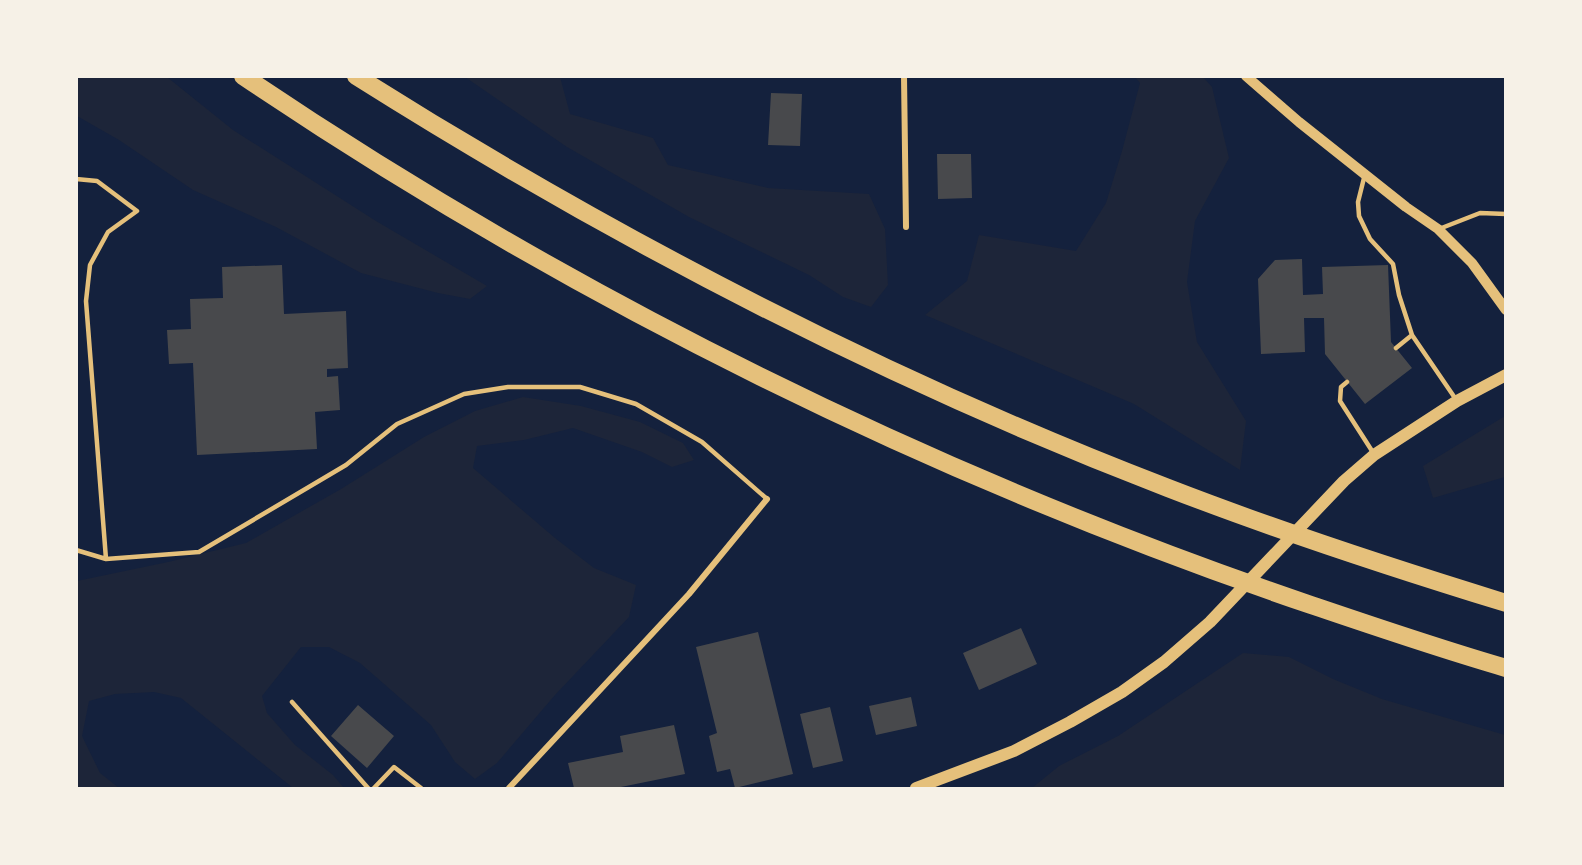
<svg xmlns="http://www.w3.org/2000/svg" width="1582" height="865" font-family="'Work Sans',sans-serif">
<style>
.green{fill:#1d2539}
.building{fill:#48494c}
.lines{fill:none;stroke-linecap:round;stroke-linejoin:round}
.service{stroke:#e5c07b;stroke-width:4.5}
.minor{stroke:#e5c07b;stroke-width:6}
.tertiary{stroke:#e5c07b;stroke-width:10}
.secondary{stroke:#e5c07b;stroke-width:12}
.motorway{stroke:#e5c07b;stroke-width:18}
</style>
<rect width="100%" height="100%" fill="#14213d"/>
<!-- green -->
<path class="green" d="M76 77H167L233 130 376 221 487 286 470 299 438 293 361 273 276 227 193 190 119 140 77 116Z
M465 77H560L570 114 653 138 668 165 768 188 869 194 885 229 888 285 871 307 843 297 809 275 689 217 567 147Z
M1135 77H1203L1212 87 1229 158 1195 221 1187 282 1197 342 1246 421 1240 470 1134 404 925 315 967 281 979 235 1076 251 1106 203 1122 151 1140 83Z
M523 397 581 406 640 422 683 443 694 460 672 467 642 452 573 428 524 440 477 446 473 468 555 538 594 568 636 585 629 617 555 695 497 763 475 779 455 762 431 725 360 663 329 647H301L262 696 267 713 295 745 333 775 344 788H293L181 698 154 692 115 694 89 701 82 736 100 773 119 788H77V581L168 562 246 543 341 489 424 437 475 411Z
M1505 416V477L1433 498 1423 466Z
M1243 653 1289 657 1333 679 1382 699 1505 735V788H1032L1059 766 1118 736Z"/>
<!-- building -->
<path class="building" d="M771 93 802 94 800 146 768 145Z
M937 154H971L972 198 938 199Z
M1302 259 1303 295 1323 294 1322 267 1388 265 1391 342 1412 368 1365 404 1325 354 1324 318H1304L1305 352 1261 354 1258 279 1275 260Z
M282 265 284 314 346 311 348 368 327 369V377L338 376 340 410 315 412 317 449 197 455 193 363 169 364 167 330 191 329 190 299 223 298 222 267Z
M1021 628 1037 664 979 690 963 653Z
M758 632 793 774 735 788 730 769 717 772 709 736 717 733 696 647Z
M911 697 917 726 876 735 869 706Z
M358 705 394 736 367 768 331 736Z
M830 707 843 761 813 768 800 714Z
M674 725 685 774 616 788H574L568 763 623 752 620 736Z"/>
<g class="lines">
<!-- service -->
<path class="service" d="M1365 174 1358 202 1359 216 1370 239 1393 264 1399 295 1412 335 1457 401
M76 179 97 181 137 211 108 232 90 265 86 301 106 559
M1439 229 1480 213 1506 214
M1396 348 1412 335
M1347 382 1341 387 1340 401 1374 454
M76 550 106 559 199 552 346 465 397 424 464 394 508 387H580L636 404 702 442 767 499
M292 702 368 788
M374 788 394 767 421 788"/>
<!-- minor -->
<path class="minor" d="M904 76 906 227
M509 788 689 594 767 499"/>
<!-- tertiary -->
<path class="tertiary" d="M1246 76 1299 122 1406 207 1438 229 1472 263 1506 310"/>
<!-- secondary -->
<path class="secondary" d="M916 788 1014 751 1070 722 1122 692 1164 662 1210 622 1344 481 1374 455 1457 401 1506 375"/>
<!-- motorway -->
<path class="motorway" d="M243 76C573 299 934 477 1311 605 1376 627 1440 649 1506 668
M356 76C613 238 884 379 1168 488 1279 531 1392 568 1506 603"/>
</g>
<!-- border -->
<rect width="1582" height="865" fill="none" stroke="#f6f1e7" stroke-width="156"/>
</svg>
